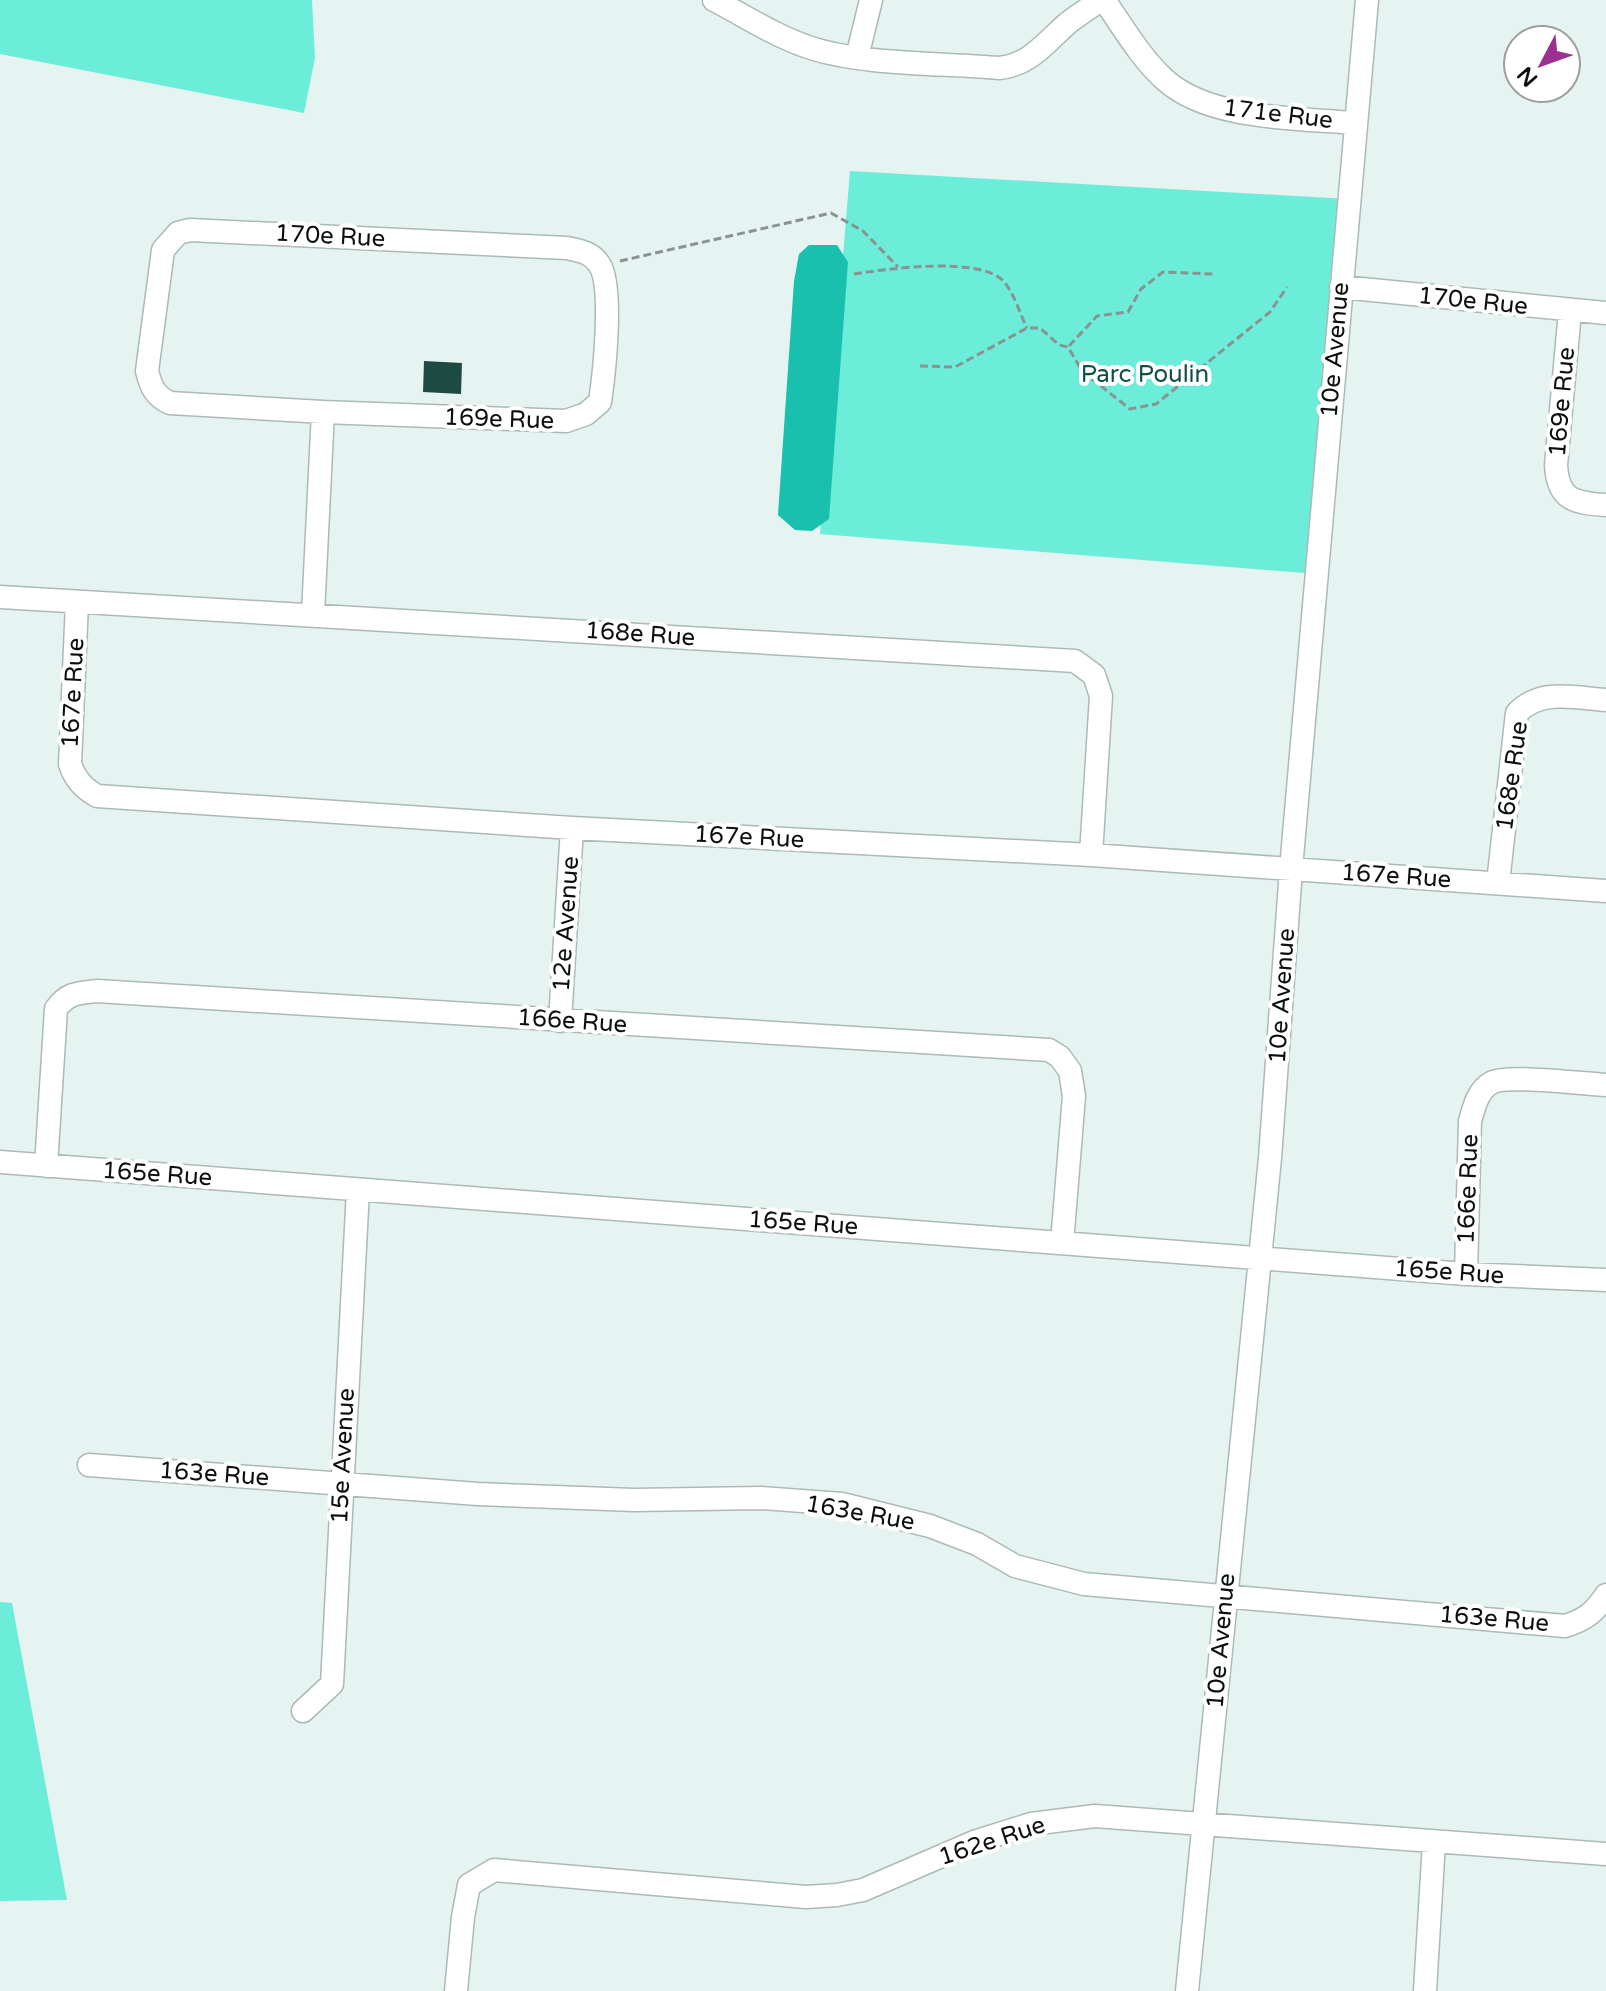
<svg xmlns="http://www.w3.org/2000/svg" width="1606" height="1991" font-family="'Varela Round',sans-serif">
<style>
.green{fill:#6cedd9}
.water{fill:#19c0ad}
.building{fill:#1d4a43}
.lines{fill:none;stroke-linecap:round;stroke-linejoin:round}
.minor-casing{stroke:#acb9b7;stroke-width:25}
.path{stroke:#899391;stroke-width:3;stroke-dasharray:8 4;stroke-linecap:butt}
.minor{stroke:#fff;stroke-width:22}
.labels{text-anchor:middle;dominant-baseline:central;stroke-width:8;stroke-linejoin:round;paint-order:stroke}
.street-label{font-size:24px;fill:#0a0e0d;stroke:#fff}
.park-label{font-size:24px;fill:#104f47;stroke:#fff}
</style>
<rect width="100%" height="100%" fill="#e6f4f1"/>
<!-- green -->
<path class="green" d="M0 0H312L315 58 304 113 0 54Z
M850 171 1348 199 1316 574 820 534Z
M0 1602 12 1603 67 1900 0 1901Z"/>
<!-- water -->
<path class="water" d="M809 245H837L848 262 829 519 812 531 795 530 778 515 794 281 799 254Z"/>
<!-- building -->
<path class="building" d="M424 361 462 363 461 394 423 392Z"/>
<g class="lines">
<!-- minor casing -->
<g class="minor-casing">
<path id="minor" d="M714 0C745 16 775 36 808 47 860 65 942 63 999 68 1030 65 1045 43 1068 23 1078 15 1090 8 1100 0
M1104 0C1123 27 1140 57 1164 79 1208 120 1297 118 1354 123
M857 57 871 0
M1341 287 1606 313
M1570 311 1556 465C1558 500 1574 503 1606 505
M0 597 1075 661 1094 675 1101 696 1091 855
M77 602 70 764C75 779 83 788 97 796L572 828 1091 855 1606 891
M313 614 323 412 566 421 586 414 600 402C604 375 614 285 599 264 591 252 580 251 567 248L190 230 178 233 163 250 147 371C151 387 155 396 170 403L323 412
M1498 883 1517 713C1541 688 1575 698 1606 700
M560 1021 572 828
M0 1162 1466 1274 1606 1280
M46 1166 56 1009C67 993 78 993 97 991L1049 1050 1060 1057 1070 1071 1074 1096 1062 1243
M1466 1274 1470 1121C1474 1108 1477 1091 1491 1083 1505 1074 1585 1084 1606 1085
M89 1465 478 1494 634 1500 761 1498 842 1504 930 1526 977 1544 1015 1566 1084 1584 1565 1626C1585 1620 1595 1612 1606 1595
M303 1711 332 1684 358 1190
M456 1991 463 1917 469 1885 494 1870 806 1897 837 1895 863 1890 974 1842 1031 1824 1095 1816 1606 1854
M1187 1991 1270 1158 1291 869 1367 0
M1425 1991 1434 1842"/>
</g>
<!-- path -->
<path class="path" d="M620 261 831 213 863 231 898 267
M854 274C886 269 984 255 1005 283 1015 296 1020 314 1027 328
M1069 346 1097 316 1128 312 1141 289 1163 272 1213 274
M920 366 955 367 1027 328H1040L1059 345 1068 347 1082 371 1130 409 1156 404 1270 312 1287 287"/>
<!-- minor -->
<use href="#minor" class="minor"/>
</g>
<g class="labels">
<!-- street labels -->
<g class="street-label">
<text transform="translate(1278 114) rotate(7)">171e Rue</text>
<text transform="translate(330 236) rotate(3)">170e Rue</text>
<text transform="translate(1473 301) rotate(6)">170e Rue</text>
<text transform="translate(1335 350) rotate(-85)">10e Avenue</text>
<text transform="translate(1562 402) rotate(-85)">169e Rue</text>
<text transform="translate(499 419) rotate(2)">169e Rue</text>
<text transform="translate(640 634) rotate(4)">168e Rue</text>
<text transform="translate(73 693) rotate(-87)">167e Rue</text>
<text transform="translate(1512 776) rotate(-82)">168e Rue</text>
<text transform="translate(749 837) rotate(3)">167e Rue</text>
<text transform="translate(1396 876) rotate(4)">167e Rue</text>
<text transform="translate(566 924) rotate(-86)">12e Avenue</text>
<text transform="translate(1282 996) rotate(-86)">10e Avenue</text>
<text transform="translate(572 1021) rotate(4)">166e Rue</text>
<text transform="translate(157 1174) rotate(4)">165e Rue</text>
<text transform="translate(1468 1189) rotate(-88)">166e Rue</text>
<text transform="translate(803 1223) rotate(4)">165e Rue</text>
<text transform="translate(1449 1272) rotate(4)">165e Rue</text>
<text transform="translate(343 1456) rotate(-87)">15e Avenue</text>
<text transform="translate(214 1474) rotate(4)">163e Rue</text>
<text transform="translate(860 1513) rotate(10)">163e Rue</text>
<text transform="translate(1494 1619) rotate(5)">163e Rue</text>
<text transform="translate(1221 1641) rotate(-85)">10e Avenue</text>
<text transform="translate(992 1841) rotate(-18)">162e Rue</text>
</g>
<!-- park labels -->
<g class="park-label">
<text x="1145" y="374">Parc Poulin</text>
</g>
</g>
<!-- north arrow -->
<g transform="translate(1542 64) rotate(229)"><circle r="38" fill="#ffffff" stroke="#9d9f9e" stroke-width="2"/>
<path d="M0-6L14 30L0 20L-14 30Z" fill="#9d3192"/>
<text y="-12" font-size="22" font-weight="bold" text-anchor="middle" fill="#0a0e0d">N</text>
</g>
</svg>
